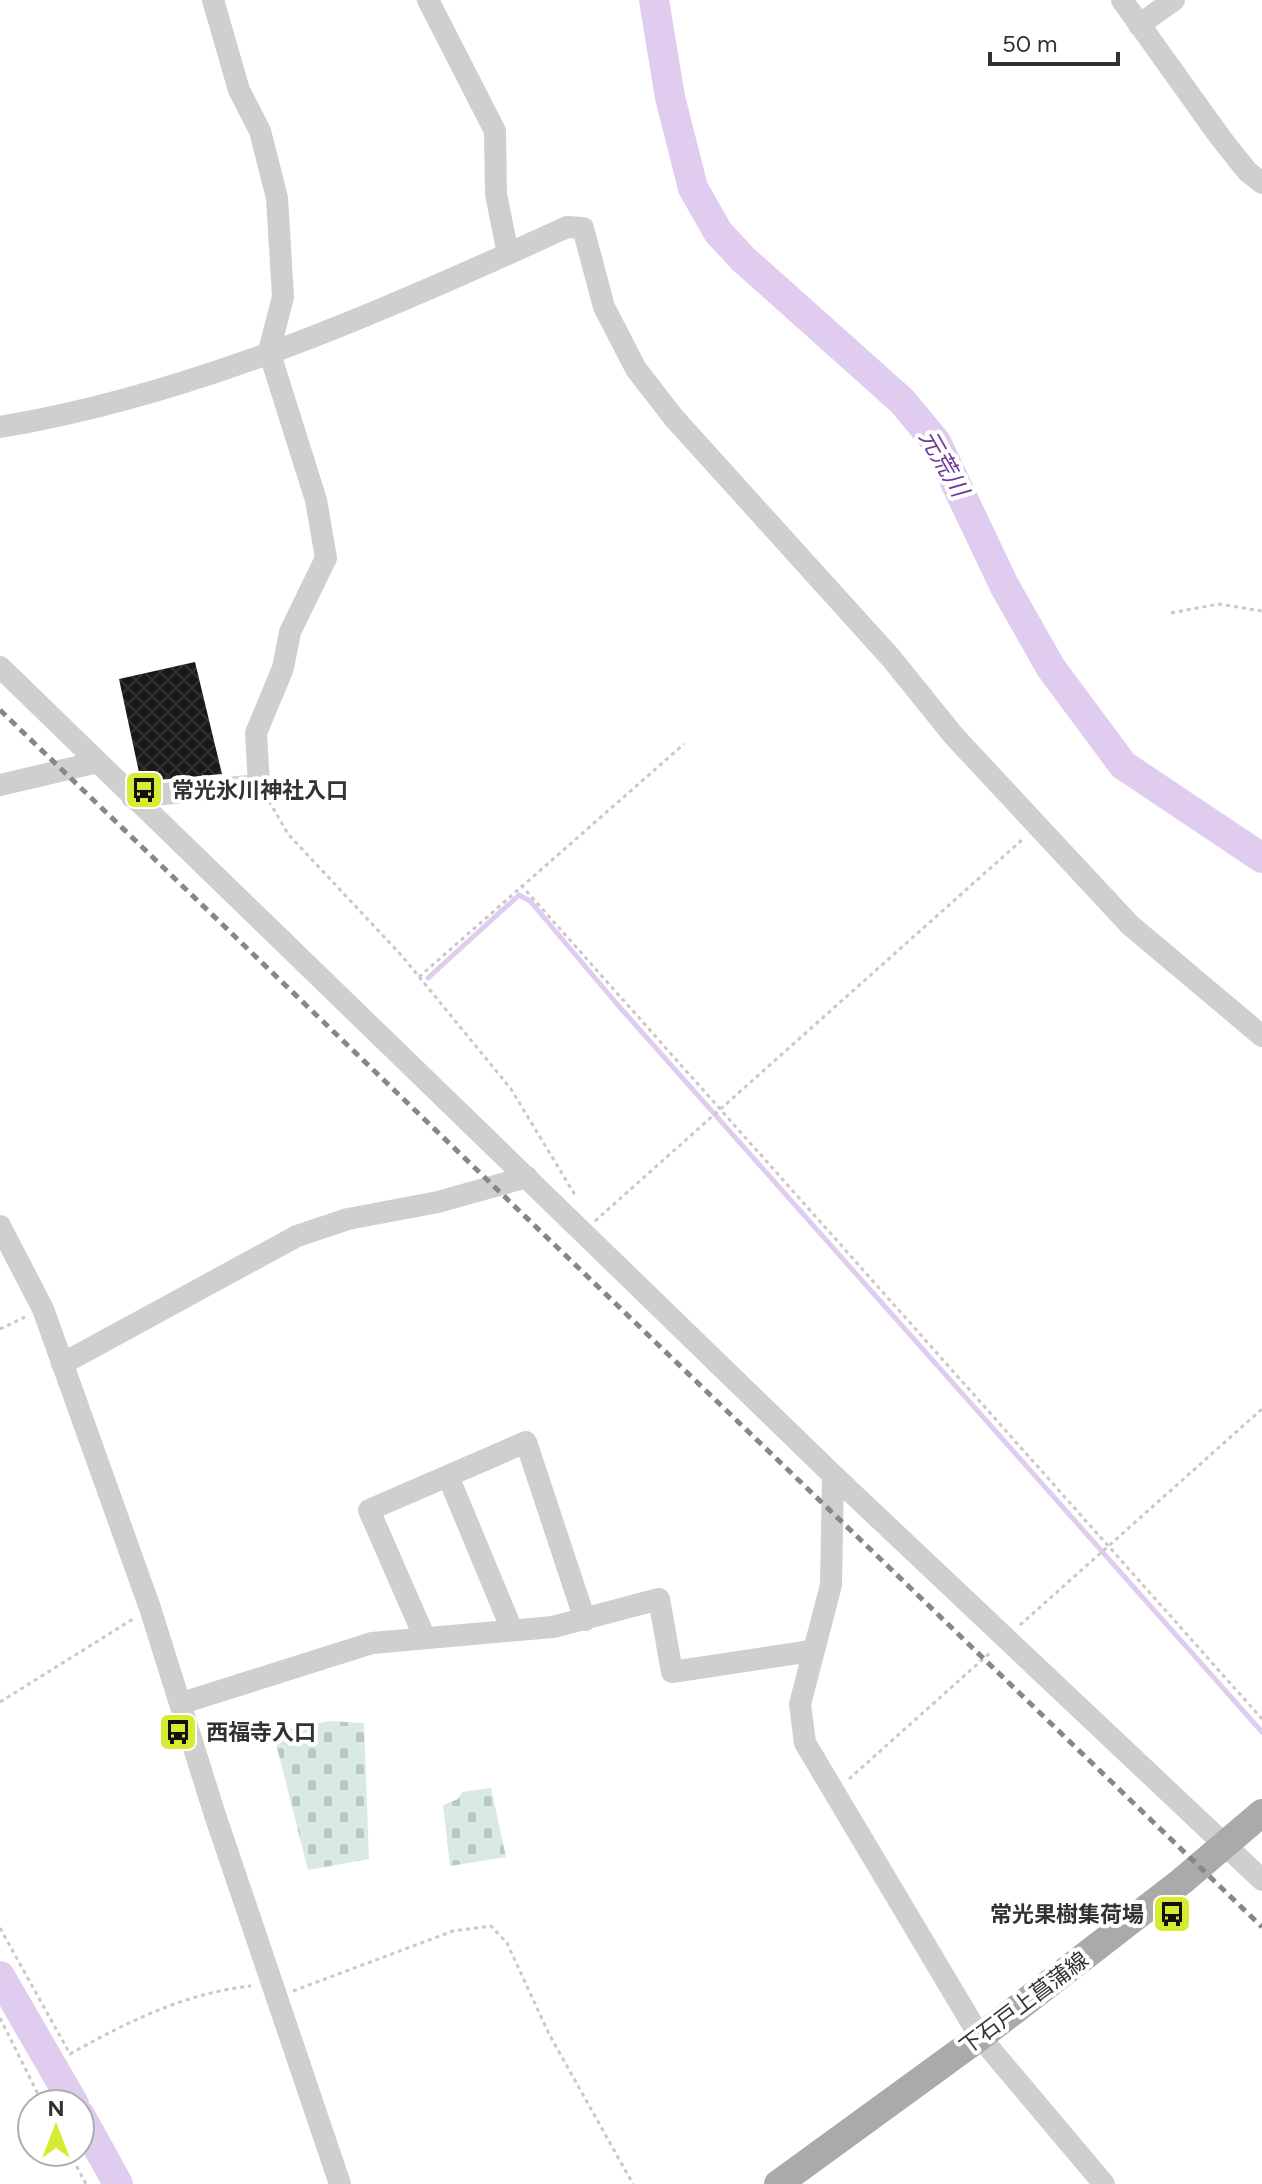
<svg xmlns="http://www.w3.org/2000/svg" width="1262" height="2184" font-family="Figtree,'Noto Sans JP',sans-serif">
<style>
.cemetery{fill:url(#cemetery-stones)}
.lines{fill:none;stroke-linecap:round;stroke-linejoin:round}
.stream{stroke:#e0ccef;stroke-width:5}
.river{stroke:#e0ccef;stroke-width:30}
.building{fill:url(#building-cross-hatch)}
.path{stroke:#c9c9c9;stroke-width:3;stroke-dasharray:4 4;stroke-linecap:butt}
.minor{stroke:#cfcfcf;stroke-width:22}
.major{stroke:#aaa;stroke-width:28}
.rail{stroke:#878787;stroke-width:5;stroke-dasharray:8 6;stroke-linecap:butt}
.labels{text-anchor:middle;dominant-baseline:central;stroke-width:8;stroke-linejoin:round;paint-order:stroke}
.poi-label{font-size:22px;font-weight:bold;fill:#323232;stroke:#fff;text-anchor:start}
.street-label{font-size:22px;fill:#323232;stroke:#fff}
.water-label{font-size:24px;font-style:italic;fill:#713b99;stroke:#fff}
</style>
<defs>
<pattern id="cemetery-stones" width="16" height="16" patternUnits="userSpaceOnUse" patternTransform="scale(2)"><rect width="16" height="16" fill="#d9eae5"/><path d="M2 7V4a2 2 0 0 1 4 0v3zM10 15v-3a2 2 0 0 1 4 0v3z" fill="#bbc9c5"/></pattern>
<pattern id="building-cross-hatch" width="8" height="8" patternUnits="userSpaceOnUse" patternTransform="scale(2)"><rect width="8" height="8" fill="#191919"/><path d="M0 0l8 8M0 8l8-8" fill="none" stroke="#323232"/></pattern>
</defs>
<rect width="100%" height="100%" fill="#fff"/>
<!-- cemetery -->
<path class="cemetery" d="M329 1721 364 1723 369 1859 308 1870 273 1732Z
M491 1788 506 1857 450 1866 443 1805 458 1799 462 1792Z"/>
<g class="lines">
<!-- stream -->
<path class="stream" d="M428 978 519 895 530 901 617 1004 1262 1732"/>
<!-- river -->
<path class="river" d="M654 0 670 97 693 188 718 232 743 259 902 401 936 442 1005 587 1051 668 1123 765 1262 858
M0 1976 74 2104
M80 2115 118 2184"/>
</g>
<!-- building -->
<path class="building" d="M195 662 222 774 158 780 157 773 140 777 119 679Z"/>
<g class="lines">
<!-- path -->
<path class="path" d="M1171 613 1219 604 1262 611
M269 801 288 834 402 956 511 1089 575 1195
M521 885 1262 1719
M419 977 684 744
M595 1221 1023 839
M0 1329 25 1317
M1020 1625 1262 1409
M0 1702 133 1619
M849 1779 992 1651
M0 1928 70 2054C127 2022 185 1993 251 1986
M293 1991 453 1931 491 1926 507 1943 549 2034 633 2184
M0 2018 43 2104
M69 2152 86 2184"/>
<!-- minor -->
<path class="minor" d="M428 0 495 131 496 194 508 254
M1122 0 1220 137 1247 171 1262 183
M1139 25 1174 0
M0 427C194 395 389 309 567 227L583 228 604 307 636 369 674 418 891 658 954 736 1130 925 1262 1036
M0 667 833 1475 1262 1880
M0 785 98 762
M132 797 259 785 256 733 283 668 290 632 326 558 316 500 269 351 283 297 277 198 260 131 239 90 213 0
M0 1226 43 1309 150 1608 215 1815 340 2184
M62 1364 297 1236 348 1219 438 1202 527 1177
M833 1475 831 1585 800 1704 805 1743 980 2037 1104 2184
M448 1476 512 1630
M424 1636 369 1510 526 1442 585 1620
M182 1703 372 1643 553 1627 659 1599 672 1672 811 1651"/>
<!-- major -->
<path class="major" d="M778 2184 980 2037 1182 1881 1262 1813"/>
<!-- rail -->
<path class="rail" d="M0 710 1262 1927"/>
</g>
<!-- icons -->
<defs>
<g id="bus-square" transform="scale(2)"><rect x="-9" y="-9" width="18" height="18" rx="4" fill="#d7ec31" stroke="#fff"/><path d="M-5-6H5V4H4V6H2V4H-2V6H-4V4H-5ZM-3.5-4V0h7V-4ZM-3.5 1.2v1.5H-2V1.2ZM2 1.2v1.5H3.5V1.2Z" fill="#111"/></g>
</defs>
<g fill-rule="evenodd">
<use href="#bus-square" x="144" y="790"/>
<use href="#bus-square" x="178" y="1732"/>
<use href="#bus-square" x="1172" y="1914"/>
</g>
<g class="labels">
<!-- poi labels -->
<g class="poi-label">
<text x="172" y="790">常光氷川神社入口</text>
<text x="206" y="1732">西福寺入口</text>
<text x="1144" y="1914" text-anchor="end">常光果樹集荷場</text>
</g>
<!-- street labels -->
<g class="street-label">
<text transform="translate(1024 2003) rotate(-37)">下石戸上菖蒲線</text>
</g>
<!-- water labels -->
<g class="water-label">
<text transform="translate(944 463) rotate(60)">元荒川</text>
</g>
</g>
<!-- north arrow -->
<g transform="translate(56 2128)"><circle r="38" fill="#ffffff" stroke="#adadad" stroke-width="2"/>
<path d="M0-6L14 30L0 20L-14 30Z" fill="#d7ec31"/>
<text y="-12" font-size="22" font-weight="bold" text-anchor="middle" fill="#323232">N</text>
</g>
<!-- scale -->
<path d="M990 52v12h128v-12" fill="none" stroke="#323232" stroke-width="4"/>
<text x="1002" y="52" font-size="24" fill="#323232" stroke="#ffffff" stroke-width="6" paint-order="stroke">50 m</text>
</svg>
